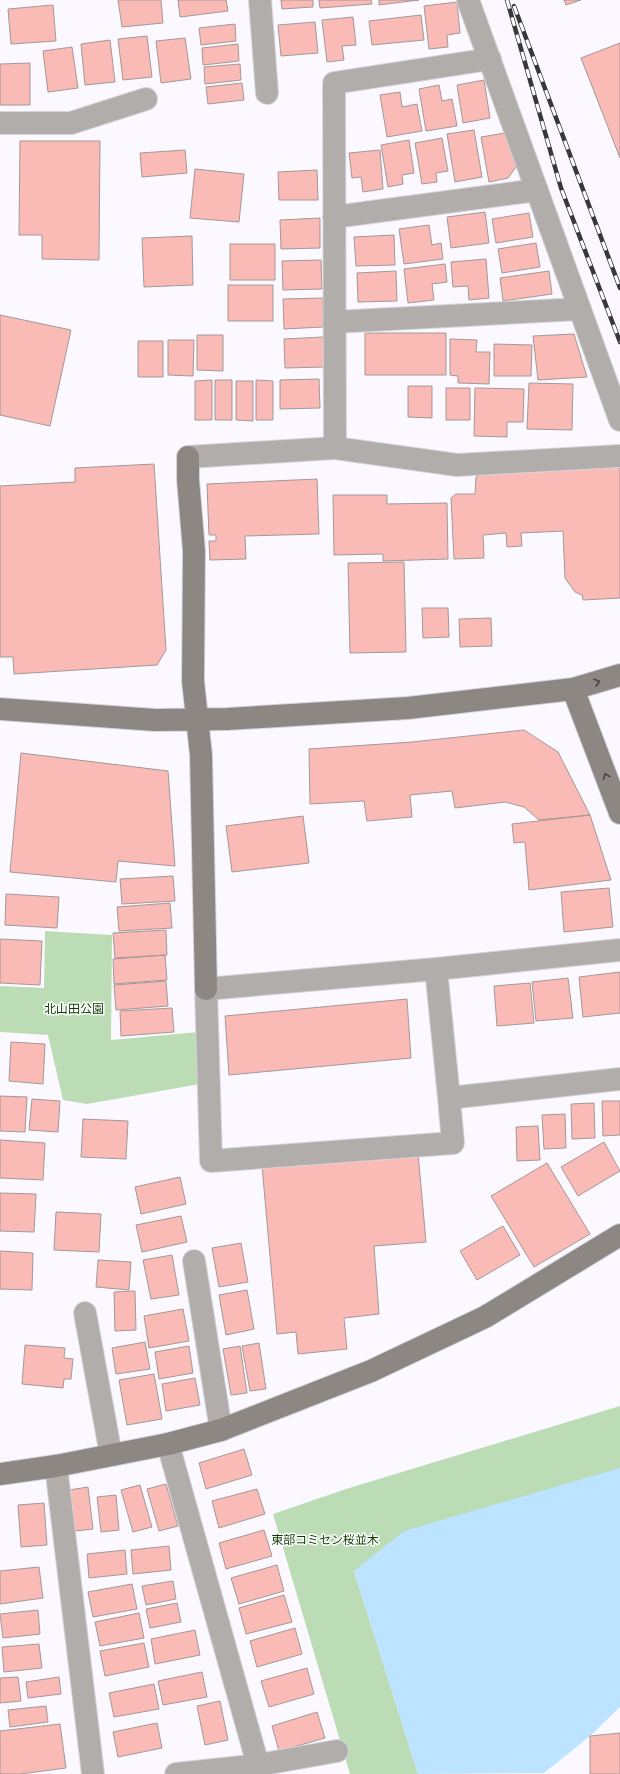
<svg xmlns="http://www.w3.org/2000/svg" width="620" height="1774" font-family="'Space Grotesk','Noto Sans JP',sans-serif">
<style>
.green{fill:#bcdcb5}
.water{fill:#bce3ff}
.building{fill:#fabab6;stroke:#a39897}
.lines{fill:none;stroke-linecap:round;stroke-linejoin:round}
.street-casing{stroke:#d6d5da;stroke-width:24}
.secondary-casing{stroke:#d6d5da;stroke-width:24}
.street{stroke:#b1adab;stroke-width:22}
.secondary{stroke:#8d8784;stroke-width:22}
.rail-casing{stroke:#38373a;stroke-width:4.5}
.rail{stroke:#fff;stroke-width:3;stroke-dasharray:9;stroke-linecap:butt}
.oneway{stroke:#464343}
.labels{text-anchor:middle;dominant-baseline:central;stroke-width:3;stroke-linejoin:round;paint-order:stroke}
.park-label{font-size:12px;fill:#0d3c02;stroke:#fff}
</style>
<rect width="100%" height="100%" fill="#fbf9ff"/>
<!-- green -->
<path class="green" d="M45 931 112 935 111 1040 199 1032 200 1084 87 1104 63 1100 48 1035 0 1032V986L44 988Z
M620 1406V1468L354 1571 418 1774H350L273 1514 346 1489Z"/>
<!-- water -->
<path class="water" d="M620 1468V1707L590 1736 544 1773 418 1774 354 1571 404 1531Z"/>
<!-- building -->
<path class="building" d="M118 0H161L163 23 122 27Z
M178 0H226L228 11 180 17Z
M281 0H313V7L282 9Z
M319 0H371L372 4 320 8Z
M379 0H419L379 5Z
M564 0H581L566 5Z
M457 2 460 33 447 35 448 47 429 49 424 6Z
M53 5 56 41 11 44 8 9Z
M421 15 424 40 372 45 369 21Z
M353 17 356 45 342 46 344 60 327 62 322 20Z
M315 22 318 53 281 56 278 25Z
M235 24 236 41 201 45 199 28Z
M147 36 152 77 123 80 118 39Z
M185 38 191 79 161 83 156 41Z
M110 40 115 82 85 85 81 44Z
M620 43V158L581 58Z
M238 44 239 61 203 65 202 48Z
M72 47 78 88 48 92 43 51Z
M30 63V105H0V64Z
M240 64 241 80 205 84 204 67Z
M484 80 490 118 463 123 457 85Z
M242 83 244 100 208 104 206 87Z
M439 85 442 101 452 99 457 126 426 131 419 89Z
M400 92 402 107 417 104 422 131 387 137 380 95Z
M474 130 482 177 455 182 447 134Z
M505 133 516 167 508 178 489 182 481 137Z
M442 138 448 171 436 173 437 182 422 184 415 143Z
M409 140 414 173 402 175 403 184 388 187 381 145Z
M20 141H100L99 260 42 259V235H19Z
M185 150 187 173 142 177 140 153Z
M380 150 383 189 363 192 361 177 352 178 349 153Z
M195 169 244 174 239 222 190 218Z
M317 170 318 200H279L278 172Z
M485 212 489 243 451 248 447 217Z
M529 213 533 237 496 243 492 219Z
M320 218V248L281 249 280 220Z
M429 225 432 245 441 243 443 259 404 264 399 229Z
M394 235 395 265 356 266 354 237Z
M192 236 193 285 144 287 142 238Z
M536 243 540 267 502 273 498 249Z
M230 244H275V280H230Z
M486 259 489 298 469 300 468 286 453 287 451 262Z
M321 260 322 289 283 290 282 261Z
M445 264 447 282 432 284 434 300 408 303 404 269Z
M396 271 397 301 358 302 357 273Z
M549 271 552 294 503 301 500 278Z
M228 285H273V321H228Z
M323 298V327L284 329 283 299Z
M0 315 71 330 50 426 0 415Z
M365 333H446V375H365Z
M574 334 587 377 538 380 533 336Z
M197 335H223V371L197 370Z
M323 337 325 367 285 368 284 339Z
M450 339 477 340 476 352H490L489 384 458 383V376L450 375Z
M168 340H194L193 376 168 375Z
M138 341H163V377H138Z
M494 344 532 345 531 376H494Z
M319 379 320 408 280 409V380Z
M212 380V420H195V381Z
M215 380H232V420H215Z
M256 380 273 381V420H256Z
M236 381H253V421L236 420Z
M529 383 573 384 572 430 527 429Z
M408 386H432V418L408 417Z
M446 388H470V420H446Z
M475 388 524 389 523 422H507V437L474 436Z
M154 464 166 650 157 665 14 674 13 657H0V486L75 482V468Z
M618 467 620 469V598L583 600 582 595 575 592 565 578 563 531 521 533 522 546 507 547 506 533 483 535 484 558 454 559 451 498 456 494H475L476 477 481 474Z
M317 479 319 534 245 536 246 559 210 560 209 541H216V535H209L207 484Z
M333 495H387V504L447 503 448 559 383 561V554L334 555Z
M404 562 406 652 350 653 348 563Z
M422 608H448L449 637 423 638Z
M491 618 492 646 460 647 459 619Z
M524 730 558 752 590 815 539 820 524 807 505 802 455 808 452 791 410 795 412 817 367 821 364 801 310 804 309 749 412 742Z
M21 753 168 771 175 866 118 861 116 882 10 872Z
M590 815 611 880 529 890 525 842 514 843 512 824Z
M303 816 309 863 232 872 226 826Z
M173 876 175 901 122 904 120 879Z
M609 888 613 927 564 932 561 892Z
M6 894 59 897 57 928 5 925Z
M170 903 172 928 119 931 117 907Z
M166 930 167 955 115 958 113 933Z
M0 939 42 941 40 985 0 983Z
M165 955 167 980 114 984 113 959Z
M620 972V1013L583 1017 579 977Z
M568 978 573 1018 536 1021 532 982Z
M166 981 168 1006 116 1010 114 985Z
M530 983 534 1023 497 1026 494 986Z
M407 999 411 1058 229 1075 225 1016Z
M172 1008 174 1032 121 1036 120 1011Z
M11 1042 45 1044 43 1084 9 1081Z
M0 1096 27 1097 25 1132 0 1131Z
M32 1099 60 1101 58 1132 29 1130Z
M602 1101H620V1135L603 1136Z
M594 1103 595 1138 572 1139 571 1104Z
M565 1114 566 1148 544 1149 542 1115Z
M83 1119 128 1121 126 1159 81 1157Z
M538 1126 540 1160 517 1161 516 1127Z
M0 1140 45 1143 43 1180 0 1178Z
M604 1142 620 1171 578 1196 561 1167Z
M418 1153 426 1242 374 1246 379 1314 344 1318 347 1349 298 1354 296 1332 277 1334 262 1166Z
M547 1163 590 1234 534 1267 491 1196Z
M180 1177 186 1204 141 1214 135 1187Z
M0 1193 36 1194 34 1232 0 1231Z
M56 1212 101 1214 99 1252 54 1250Z
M181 1216 187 1242 142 1252 136 1225Z
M503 1226 520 1255 477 1280 460 1251Z
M241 1243 248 1282 219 1287 212 1248Z
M0 1251 33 1253 32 1290 0 1289Z
M172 1255 179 1295 151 1299 143 1260Z
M98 1260 131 1262 129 1290 96 1287Z
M247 1290 254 1329 226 1335 219 1295Z
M135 1291 136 1330 115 1331 114 1292Z
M183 1309 189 1341 149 1348 144 1316Z
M145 1342 150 1369 116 1374 112 1348Z
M259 1343 266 1389 250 1391 242 1346Z
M25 1345 65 1348 64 1358 73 1359 71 1379H64L63 1388 22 1384Z
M189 1346 193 1373 159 1379 155 1352Z
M240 1346 247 1393 231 1395 223 1349Z
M154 1374 162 1419 127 1425 119 1380Z
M195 1378 200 1405 166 1411 162 1384Z
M244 1449 252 1475 206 1489 199 1463Z
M166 1484 178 1526 159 1531 147 1489Z
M140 1485 152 1527 133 1532 121 1490Z
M88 1487 93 1529 75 1531 69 1490Z
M257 1489 265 1514 219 1528 212 1501Z
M116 1495 119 1530 101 1532 97 1497Z
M44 1503 47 1545 21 1547 18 1505Z
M264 1530 272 1556 226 1569 219 1543Z
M169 1546 171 1570 133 1574 131 1550Z
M125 1550 127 1574 89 1578 87 1554Z
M277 1565 284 1591 239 1604 231 1578Z
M39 1567 43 1598 0 1604V1571Z
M173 1581 176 1599 146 1605 142 1586Z
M132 1584 137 1609 93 1617 88 1592Z
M284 1595 292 1622 246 1634 239 1608Z
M177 1603 181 1622 150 1628 146 1609Z
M38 1610 40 1634 3 1638 0 1614Z
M139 1613 144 1638 100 1646 95 1622Z
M295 1628 302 1654 257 1667 250 1641Z
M195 1630 200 1655 155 1664 151 1639Z
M144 1643 149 1667 105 1676 100 1651Z
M39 1644 42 1668 4 1672 2 1647Z
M307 1668 314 1694 269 1707 261 1681Z
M202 1672 207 1697 163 1705 158 1681Z
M18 1677 21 1701 0 1703V1678Z
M59 1677 61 1694 28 1698 26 1682Z
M154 1684 159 1709 114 1717 109 1693Z
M220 1701 228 1740 205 1745 197 1706Z
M46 1706 48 1722 10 1727 8 1710Z
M317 1712 325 1738 279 1751 272 1726Z
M157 1723 162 1748 118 1757 113 1732Z
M60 1724 66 1768 20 1774H0V1731Z
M620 1733V1774H590V1736Z"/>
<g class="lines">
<!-- street casing -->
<g class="street-casing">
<path id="street" d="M260 0 267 93
M468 0 620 420
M0 123H71L146 99
M334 217 537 190
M334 322 580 309
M335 448 334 83 490 59
M188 457 335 448 457 465 620 456
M620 950 436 969 206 989 211 1161 453 1143 449 1098 620 1079
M436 969 449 1098
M194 1261 221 1430
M85 1313 111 1455
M168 1444 258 1765 176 1774
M56 1466 93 1774
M258 1765 337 1751"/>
</g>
<!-- secondary casing -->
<g class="secondary-casing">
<path id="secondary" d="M188 457V480L194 551 193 681 201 755 206 989
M573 689 620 813
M0 709 155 720 227 719 408 708 573 689 620 675
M0 1474 56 1466 168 1444 221 1430 371 1371 485 1317 620 1235"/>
</g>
<!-- street -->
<use href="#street" class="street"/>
<!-- secondary -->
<use href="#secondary" class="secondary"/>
<!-- rail casing -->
<g class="rail-casing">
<path id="rail" d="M507 0 561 188 620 342
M514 6 620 288"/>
</g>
<!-- rail -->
<use href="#rail" class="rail"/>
</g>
<!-- one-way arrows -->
<defs><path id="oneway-chevron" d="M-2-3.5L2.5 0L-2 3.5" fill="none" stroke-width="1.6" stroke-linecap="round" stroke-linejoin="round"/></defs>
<g class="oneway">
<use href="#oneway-chevron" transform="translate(597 682) rotate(-17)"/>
<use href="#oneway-chevron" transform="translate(606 776) rotate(-111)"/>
</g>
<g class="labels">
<!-- park labels -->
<g class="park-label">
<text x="74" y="1009">北山田公園</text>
<text x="325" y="1540">東部コミセン桜並木</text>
</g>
</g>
</svg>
